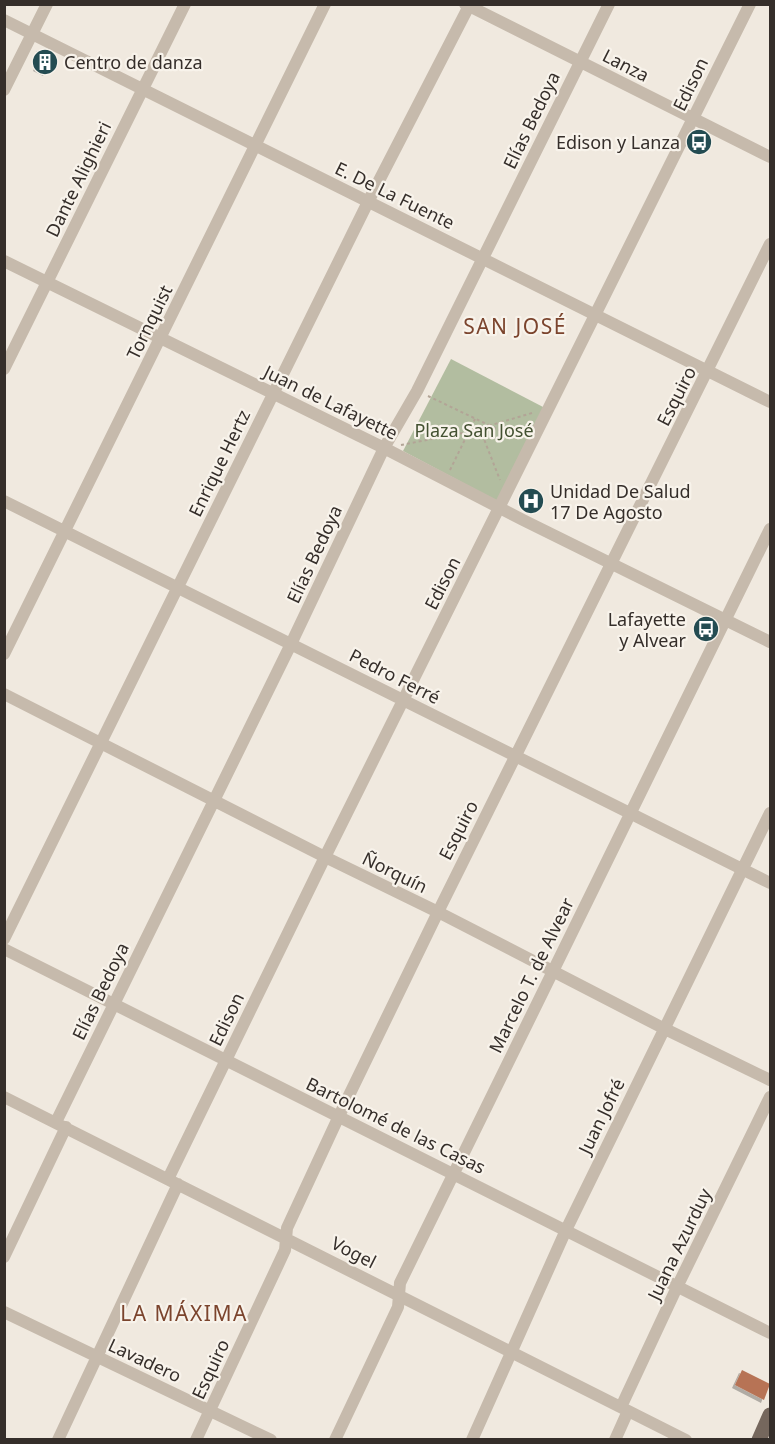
<svg xmlns="http://www.w3.org/2000/svg" width="775" height="1444" font-family="'Noto Sans',sans-serif">
<style>
.green{fill:#b2bda0}
.building{fill:#b77355;filter:url(#shadow)}
.lines{fill:none;stroke-linecap:round;stroke-linejoin:round}
.path{stroke:#b2a496;stroke-width:2;stroke-dasharray:3 3;stroke-linecap:butt}
.minor{stroke:#c6baac;stroke-width:12}
.major{stroke:#75675d;stroke-width:15}
.labels{text-anchor:middle;dominant-baseline:central;stroke-width:4.5;stroke-linejoin:round;paint-order:stroke}
.poi-label{font-size:18px;fill:#352e2a;stroke:#f8f3eb;text-anchor:start}
.street-label{font-size:18px;fill:#352e2a;stroke:#f8f3eb}
.park-label{font-size:18px;fill:#435131;stroke:#f8f3eb}
.quarter-label{font-size:21px;letter-spacing:1.5px;fill:#7b442d;stroke:#f8f3eb}
</style>
<defs>
<filter id="shadow"><feDropShadow dx="-3" dy="3" stdDeviation="0" flood-color="#0004"/></filter>
</defs>
<rect width="100%" height="100%" fill="#f0e9df"/>
<!-- green -->
<path class="green" d="M451 359 545 408 497 501 403 451Z"/>
<!-- building -->
<path class="building" d="M44 51 55 57 46 73 36 68Z
M742 1370 770 1384 764 1400 735 1385Z"/>
<g class="lines">
<!-- path -->
<path class="path" d="M428 396 520 440
M480 429 500 480
M401 445 468 432 532 413
M450 470 475 419"/>
<!-- minor -->
<path class="minor" d="M465 4 770 157
M4 20 770 402
M4 90 47 4
M4 261 384 448 523 520 770 642
M4 369 185 4
M4 501 770 883
M4 654 325 4
M4 694 325 857 438 912 663 1028 770 1080
M4 939 368 202 470 4
M4 949 770 1333
M4 1097 686 1440
M56 1122 291 644 384 448 417 391 609 4
M168 1179 325 857 750 4
M4 1257 66 1127
M4 1312 271 1440
M621 1407 678 1285 770 1097
M58 1440 178 1184
M196 1440 285 1250 287 1228 339 1116 438 912 770 244
M335 1440 398 1307 400 1283 770 529
M472 1440 566 1230 770 813
M615 1440 628 1411"/>
<!-- major -->
<path class="major" d="M759 1440 770 1415"/>
</g>
<!-- icons -->
<defs>
<g id="building-disc" transform="scale(1.35)"><circle r="9.5" fill="#244c52" stroke="#f8f3eb"/><path d="M-4-6H4V6H1V3H-1V6H-4ZM-2.5-4.3h1.7v1.8h-1.7ZM.8-4.3h1.7v1.8H.8ZM-2.5-1h1.7V.8h-1.7ZM.8-1h1.7V.8H.8Z" fill="#fff"/></g>
<g id="bus-disc" transform="scale(1.35)"><circle r="9.5" fill="#244c52" stroke="#f8f3eb"/><path d="M-5-6H5V4H4V6H2V4H-2V6H-4V4H-5ZM-3.5-4V0h7V-4ZM-3.5 1.2v1.5H-2V1.2ZM2 1.2v1.5H3.5V1.2Z" fill="#fff"/></g>
<g id="hospital-disc" transform="scale(1.35)"><circle r="9.5" fill="#244c52" stroke="#f8f3eb"/><path d="M-5-5h3v3.5h4V-5h3V5h-3V1.5h-4V5h-3Z" fill="#fff"/></g>
</defs>
<g fill-rule="evenodd">
<use href="#building-disc" x="45" y="62"/>
<use href="#bus-disc" x="699" y="142"/>
<use href="#hospital-disc" x="531" y="501"/>
<use href="#bus-disc" x="706" y="629"/>
</g>
<g class="labels">
<!-- poi labels -->
<g class="poi-label">
<text x="64" y="62">Centro de danza</text>
<text x="680" y="142" text-anchor="end">Edison y Lanza</text>
<text x="550" y="491">Unidad De Salud<tspan x="550" dy="21">17 De Agosto</tspan></text>
<text x="686" y="619" text-anchor="end">Lafayette<tspan x="686" dy="21">y Alvear</tspan></text>
</g>
<!-- street labels -->
<g class="street-label">
<text transform="translate(626 65) rotate(27)">Lanza</text>
<text transform="translate(690 84) rotate(-64)">Edison</text>
<text transform="translate(531 120) rotate(-64)">Elías Bedoya</text>
<text transform="translate(78 179) rotate(-64)">Dante Alighieri</text>
<text transform="translate(395 195) rotate(26)">E. De La Fuente</text>
<text transform="translate(149 322) rotate(-64)">Tornquist</text>
<text transform="translate(676 396) rotate(-63)">Esquiro</text>
<text transform="translate(331 402) rotate(26)">Juan de Lafayette</text>
<text transform="translate(219 463) rotate(-64)">Enrique Hertz</text>
<text transform="translate(314 554) rotate(-65)">Elías Bedoya</text>
<text transform="translate(442 583) rotate(-63)">Edison</text>
<text transform="translate(395 676) rotate(27)">Pedro Ferré</text>
<text transform="translate(458 830) rotate(-63)">Esquiro</text>
<text transform="translate(395 872) rotate(26)">Ñorquín</text>
<text transform="translate(531 975) rotate(-64)">Marcelo T. de Alvear</text>
<text transform="translate(100 991) rotate(-64)">Elías Bedoya</text>
<text transform="translate(226 1019) rotate(-64)">Edison</text>
<text transform="translate(601 1116) rotate(-64)">Juan Jofré</text>
<text transform="translate(396 1125) rotate(26)">Bartolomé de las Casas</text>
<text transform="translate(679 1244) rotate(-64)">Juana Azurduy</text>
<text transform="translate(354 1252) rotate(27)">Vogel</text>
<text transform="translate(145 1360) rotate(25)">Lavadero</text>
<text transform="translate(210 1369) rotate(-65)">Esquiro</text>
</g>
<!-- park labels -->
<g class="park-label">
<text x="474" y="430">Plaza San José</text>
</g>
<!-- quarter labels -->
<g class="quarter-label">
<text x="515" y="326">SAN JOSÉ</text>
<text x="184" y="1313">LA MÁXIMA</text>
</g>
</g>
<!-- border -->
<rect width="775" height="1444" fill="none" stroke="#352e2a" stroke-width="12"/>
</svg>
